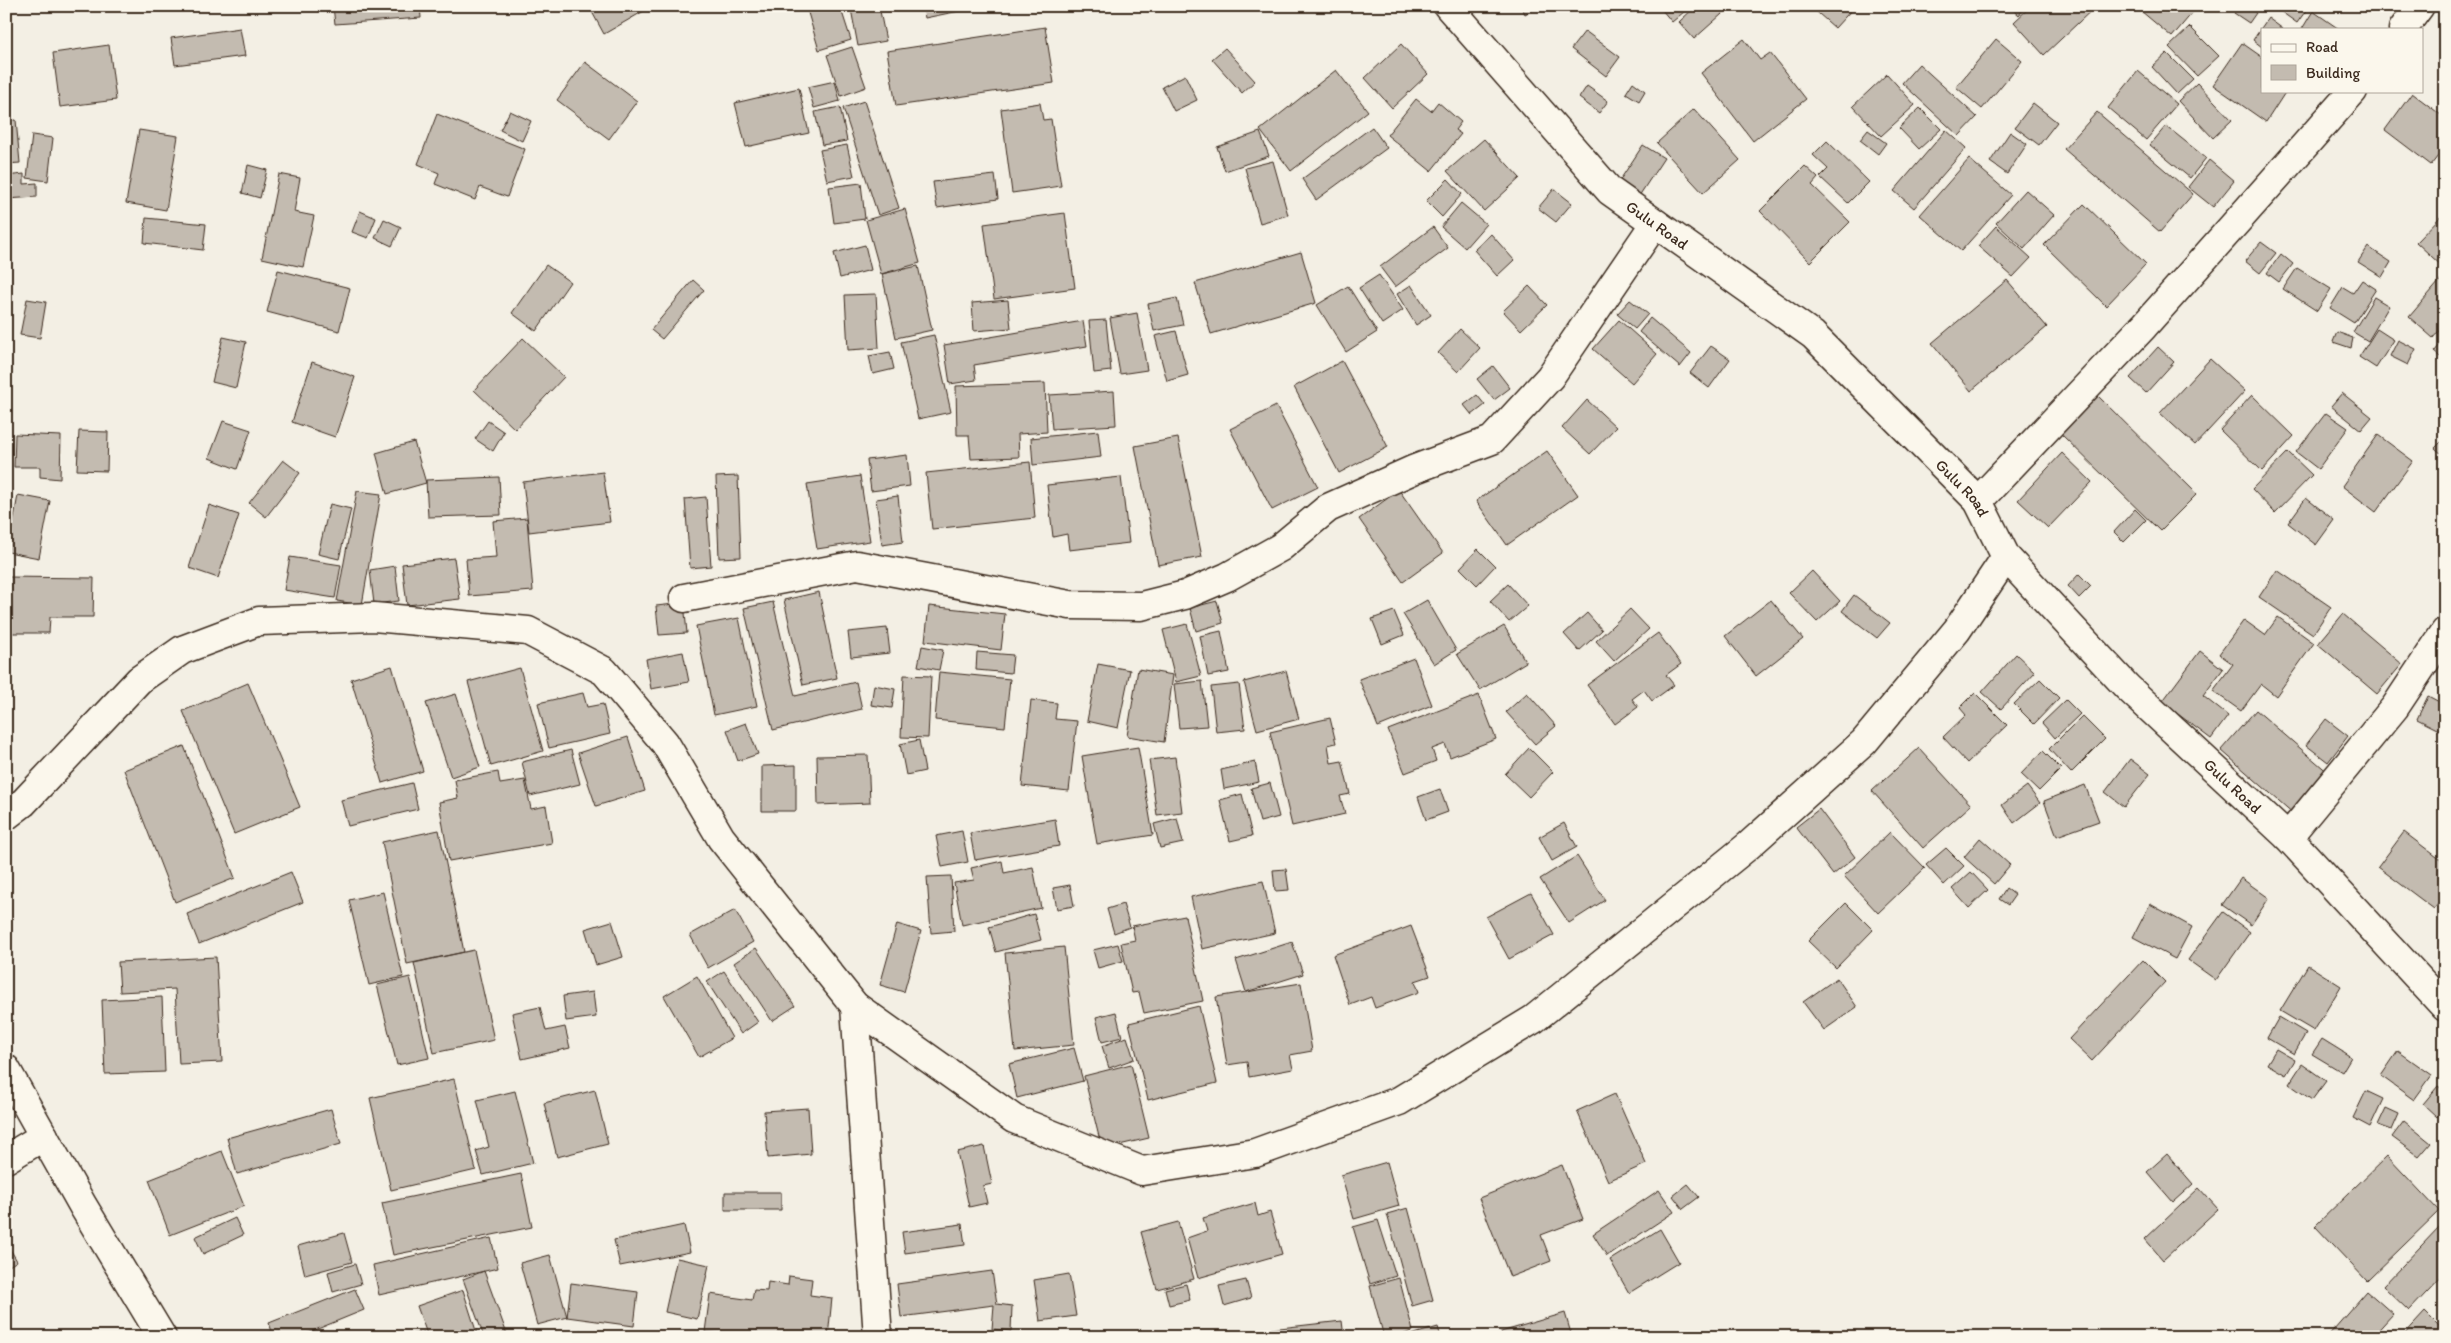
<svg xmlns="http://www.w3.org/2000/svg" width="2451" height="1343" font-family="Itim,sans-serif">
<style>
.building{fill:#c3bbb0;stroke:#3b2a1e}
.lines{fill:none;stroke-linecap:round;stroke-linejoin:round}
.minor-casing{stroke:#3b2a1e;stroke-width:31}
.minor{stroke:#fbf7ec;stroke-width:28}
.labels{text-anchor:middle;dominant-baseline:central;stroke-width:4;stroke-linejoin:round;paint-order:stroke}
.street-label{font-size:16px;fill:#3b2a1e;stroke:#fbf7ec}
</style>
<rect width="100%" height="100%" fill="#f3efe4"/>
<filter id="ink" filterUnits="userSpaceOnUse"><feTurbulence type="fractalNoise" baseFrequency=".02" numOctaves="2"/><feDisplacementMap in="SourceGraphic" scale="10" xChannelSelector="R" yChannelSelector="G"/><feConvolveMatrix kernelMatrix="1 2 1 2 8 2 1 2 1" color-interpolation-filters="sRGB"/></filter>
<g filter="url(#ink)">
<!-- building -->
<path class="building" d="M333 6H420L421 18 335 24Z
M602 6H648L649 8 604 34 592 12Z
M806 6H840L851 40 819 50Z
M865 6H879L886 41 858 46 851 9Z
M923 6H984L925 18Z
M1521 6H1540L1525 14Z
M1665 6H1691L1672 22 1662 10Z
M1696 6H1731L1694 39 1679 22Z
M1810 6H1855L1835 28Z
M2009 6H2026L2019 15Z
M2031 6H2096L2044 55 2014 22Z
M2135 6H2198L2172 37Z
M2239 6H2246L2256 13 2249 23 2234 13Z
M2273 6H2304L2307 9 2297 23Z
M2313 11 2339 29H2302Z
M2268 18 2283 29H2262V47L2253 40Z
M1045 27 1054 83 896 106 887 51Z
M2190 27 2219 56 2197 76 2169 47Z
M240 28 245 56 175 65 171 38Z
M1585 31 1620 57 1606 76 1571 49Z
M1744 39 1760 60 1770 53 1806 99 1753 141 1701 73Z
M1996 39 2022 61 1982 109 1956 87Z
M2242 43 2262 57V91H2286L2266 122 2213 85Z
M1401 44 1428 74 1392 108 1365 78Z
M109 45 116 100 60 107 53 53Z
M852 47 866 87 841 96 827 55Z
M1225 48 1255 81 1242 93 1212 59Z
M2167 53 2193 79 2177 94 2152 67Z
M585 62 637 101 609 139 557 100Z
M1919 64 1977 117 1959 136 1902 83Z
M1336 70 1368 111 1291 171 1260 130Z
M2138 71 2177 104 2146 140 2108 108Z
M1887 74 1915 105 1881 136 1853 106Z
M1185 75 1197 100 1174 111 1162 87Z
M835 81 840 101 814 108 808 87Z
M1633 82 1645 91 1639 101 1626 93Z
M2197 83 2232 120 2213 138 2178 101Z
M1587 86 1608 101 1599 113 1579 98Z
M799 88 809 133 746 147 735 103Z
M2412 93 2445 118V147L2431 165 2385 130Z
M1416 99 1431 111 1438 102 1461 122 1455 130 1461 134 1431 171 1387 135Z
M864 101 899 208 878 215 843 108Z
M1040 103 1043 120 1051 119 1061 186 1012 193 1001 109Z
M2033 103 2057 122 2039 145 2015 127Z
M840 107 847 141 822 145 815 112Z
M1920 108 1941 129 1919 149 1899 128Z
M1694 109 1740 160 1703 193 1657 143Z
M510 111 531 121 522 141 500 130Z
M2097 112 2193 194 2160 232 2064 149Z
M437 114 525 149 507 197 480 187 475 200 435 184 439 173 418 164Z
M16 120 20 163 6 164V121Z
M2166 126 2206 158 2190 178 2150 145Z
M1372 127 1387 148 1316 200 1302 179Z
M139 130 178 136 166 210 126 203Z
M1868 130 1886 143 1878 154 1860 140Z
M1946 130 1966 148 1914 208 1894 191Z
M1260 132 1269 156 1225 171 1217 147Z
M2010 132 2027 144 2007 174 1990 162Z
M32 135 53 138 48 181 27 178Z
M1484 139 1520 178 1484 211 1447 171Z
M1827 141 1869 182 1848 203 1820 177 1828 169 1813 155Z
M847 145 854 176 827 181 820 150Z
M1643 145 1664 158 1639 196 1618 183Z
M1969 159 2011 195 1961 251 1920 215Z
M2209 160 2234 181 2213 207 2188 187Z
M1273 161 1288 215 1260 223 1245 168Z
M248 165 267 170 260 198 242 193Z
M1805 166 1818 178 1812 185 1850 222 1810 262 1760 211Z
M24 174V184L37 183V197L6 199V176Z
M279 174 300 178 294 212 314 216 303 267 262 258Z
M995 175 998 199 937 208 933 182Z
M1448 179 1462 194 1442 217 1426 201Z
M861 183 865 219 834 223 829 187Z
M1554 189 1572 203 1556 222 1538 208Z
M2026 190 2054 215 2024 249 1996 223Z
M1461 203 1486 224 1465 248 1441 227Z
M2084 204 2146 264 2106 306 2044 245Z
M905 209 920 263 881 274 866 220Z
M360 211 376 218 368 238 352 232Z
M2445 212V269L2416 242Z
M1065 213 1075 288 994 299 984 224Z
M146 218 206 224 203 250 144 243Z
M384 219 401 227 392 246 375 238Z
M1996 226 2031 258 2013 277 1978 246Z
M1433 227 1448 248 1395 287 1380 267Z
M6 233H10L6 342Z
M1491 234 1514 260 1497 276 1474 250Z
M2261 242 2276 253 2260 273 2245 261Z
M865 245 871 270 840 278 834 253Z
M2368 247 2391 262 2382 277 2358 262Z
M1301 252 1316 303 1211 334 1195 283Z
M2281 254 2293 264 2279 282 2267 273Z
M546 265 570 282 536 331 512 313Z
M918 266 932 330 896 338 882 274Z
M2297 268 2331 289 2317 311 2283 289Z
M278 270 350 288 339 331 267 312Z
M1379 275 1403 310 1382 324 1359 288Z
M2445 275V324L2433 338 2409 317Z
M693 280 704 290 662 339 651 330Z
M2007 280 2047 327 1971 391 1932 343Z
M2362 280 2376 289 2354 323 2330 308 2343 287 2353 293Z
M1411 285 1431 315 1416 325 1397 294Z
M1348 286 1377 332 1346 352 1317 305Z
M1529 286 1547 305 1521 330 1503 311Z
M876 294 879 348 848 350 845 295Z
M2374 297 2389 306 2368 341 2353 332Z
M1177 298 1183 325 1154 331 1148 304Z
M27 299 46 302 40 338 20 335Z
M1008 300 1011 328 974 331 972 303Z
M1630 300 1648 314 1635 329 1617 314Z
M1137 313 1147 370 1120 374 1110 318Z
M1650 318 1691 353 1680 367 1639 332Z
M1106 320 1111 371 1094 373 1089 321Z
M1619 320 1657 354 1632 383 1593 349Z
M1083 321 1087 346 974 365 976 380 950 384 944 345Z
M1460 329 1480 348 1458 372 1438 353Z
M2377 329 2394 340 2376 368 2359 357Z
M1176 331 1188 375 1167 381 1155 336Z
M2337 332 2353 338 2351 348 2333 342Z
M934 335 951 412 918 419 901 342Z
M223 337 246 342 236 388 212 382Z
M523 338 564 377 515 429 474 390Z
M2445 339V361L2434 352Z
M2398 340 2416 349 2408 365 2390 356Z
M1711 346 1730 359 1709 388 1690 373Z
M2158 347 2174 362 2146 393 2130 378Z
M890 352 894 369 873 374 869 356Z
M2210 359 2245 391 2195 445 2160 413Z
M1342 361 1388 447 1339 473 1294 387Z
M312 362 355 377 335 437 292 422Z
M1493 366 1510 388 1494 400 1477 379Z
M1045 383 1047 432 1018 434 1019 457 971 459 969 435H957L956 386Z
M1114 391 1116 425 1052 429 1049 395Z
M2342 393 2372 417 2361 430 2331 406Z
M2096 394 2197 494 2160 531 2060 433Z
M1477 395 1485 405 1472 415 1464 405Z
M2252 395 2294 436 2262 471 2220 430Z
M1587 400 1616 427 1590 454 1562 428Z
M1276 406 1318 487 1272 510 1230 429Z
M2326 413 2348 428 2318 469 2296 452Z
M223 421 251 430 237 469 209 458Z
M488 421 504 432 493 451 475 439Z
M79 431 108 432 107 471 77 470Z
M1098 431 1101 457 1033 465 1031 438Z
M15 434 61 436 60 479 40 477V467H14Z
M2378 435 2413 461 2376 512 2342 486Z
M1178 438 1202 557 1158 565 1135 446Z
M2445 438V457L2435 448Z
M414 442 426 483 387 494 376 453Z
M1547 451 1578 495 1507 545 1476 501Z
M2288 452 2312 475 2275 513 2252 489Z
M2062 453 2092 482 2048 528 2018 500Z
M907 455 910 486 871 491 867 460Z
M283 460 300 473 266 517 249 503Z
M1030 462 1035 518 932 529 926 473Z
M603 472 610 522 529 532 523 482Z
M738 476 741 557 719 558 716 477Z
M860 476 870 541 817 549 807 484Z
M499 477 501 515 428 517 426 480Z
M1121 477 1129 543 1069 550 1067 534 1053 537 1047 485Z
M1399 490 1443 553 1403 582 1359 519Z
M357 491 381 494 362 605 337 601Z
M6 495 11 496 6 539Z
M18 495 50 501 39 558 8 552Z
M898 496 903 542 882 545 876 499Z
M706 497 711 566 690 568 685 499Z
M2306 498 2334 520 2316 545 2288 523Z
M330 504 351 509 339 559 318 554Z
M209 505 239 515 218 578 189 568Z
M2135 509 2146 520 2124 542 2114 532Z
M527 518 533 591 469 596 466 559 496 557 493 521Z
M1478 549 1495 566 1477 585 1460 568Z
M290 557 341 565 335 598 284 590Z
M454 558 460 599 407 605 402 564Z
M395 566 399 601 374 604 370 570Z
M2277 570 2331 607 2313 634 2259 597Z
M1812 571 1840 601 1817 622 1789 593Z
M2079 574 2091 586 2079 598 2068 586Z
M6 577 94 578 93 617H50L49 633H6Z
M1508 584 1528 606 1509 622 1490 601Z
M819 592 837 678 803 685 784 600Z
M1854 595 1890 623 1877 638 1842 611Z
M1427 600 1456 650 1434 664 1403 614Z
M1771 600 1803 639 1756 676 1725 636Z
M1217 601 1223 623 1196 631 1190 608Z
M773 602 795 696 856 682 862 709 773 730 744 608Z
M684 603 687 633 659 635 656 606Z
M929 606 1005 614 1001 650 925 641Z
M1630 609 1649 629 1614 661 1596 641Z
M1394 611 1404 635 1382 644 1372 619Z
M1587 613 1602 630 1579 651 1564 634Z
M2343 614 2402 664 2377 694 2318 644Z
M2278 617 2314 643 2276 696 2261 684 2241 711 2213 691 2233 664 2219 654 2244 620 2265 635Z
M739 618 757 706 714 715 696 626Z
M1187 624 1201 676 1176 682 1163 630Z
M1504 626 1526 662 1480 690 1457 654Z
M887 628 890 653 851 657 848 632Z
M1221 631 1229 672 1208 676 1200 636Z
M1658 633 1681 664 1666 675 1674 685 1652 701 1644 690 1632 699 1638 707 1615 724 1587 685Z
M922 646 943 650 939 670 918 666Z
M2200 651 2223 669 2203 696 2228 716 2211 739 2162 702Z
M683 652 689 682 651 689 646 659Z
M977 652 1013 655 1011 673 976 670Z
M2016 654 2035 672 2001 709 1982 692Z
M1414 658 1432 705 1378 727 1359 679Z
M1098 664 1130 670 1118 728 1087 721Z
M392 666 423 771 382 783 351 679Z
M520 668 543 751 491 766 468 682Z
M1138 669 1173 675 1164 742 1127 736Z
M1286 671 1299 719 1257 730 1244 682Z
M939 672 1010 679 1005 727 935 720Z
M904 675 931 676 928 738 901 737Z
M2040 679 2059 698 2034 724 2014 704Z
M1202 681 1207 726 1179 728 1174 684Z
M248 683 300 807 234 834 183 711Z
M1239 684 1245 729 1216 732 1211 687Z
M874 685 895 689 892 708 871 705Z
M583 693 587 707 603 704 610 734 549 748 538 703Z
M1527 693 1556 726 1535 744 1506 712Z
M1975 693 2007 725 1967 763 1943 737 1966 715 1960 708Z
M456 694 480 767 451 777 426 703Z
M1479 695 1496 739 1450 757 1445 744 1432 749 1436 761 1405 773 1388 730Z
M2428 696 2445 705V733L2417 719Z
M1031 700 1057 703 1055 719 1077 721 1069 791 1022 786Z
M2066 700 2080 714 2055 738 2042 723Z
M2256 710 2330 774 2295 815 2221 750Z
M2082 716 2105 739 2071 773 2049 749Z
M1330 718 1336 743 1328 745 1331 763 1342 761 1350 794 1340 796 1345 814 1292 826 1270 732Z
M2326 719 2348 736 2328 762 2306 745Z
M746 723 758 754 738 761 727 730Z
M628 737 645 791 596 806 578 753Z
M919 740 925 771 906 775 900 744Z
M184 746 235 878 175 902 124 770Z
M1138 747 1153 835 1097 844 1082 756Z
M1529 748 1553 772 1529 797 1505 774Z
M1919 748 1971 805 1923 848 1872 791Z
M571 750 580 784 530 796 522 762Z
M2043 751 2061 769 2039 791 2021 774Z
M868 755 870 803 818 805 817 756Z
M1175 757 1182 812 1157 815 1149 760Z
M2130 759 2150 774 2124 807 2105 792Z
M1255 762 1259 782 1224 789 1221 770Z
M796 765V811H762V766Z
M498 772 500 784 525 780 531 809 546 806 552 843 449 861 439 802 458 798 455 780Z
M412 783 418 809 348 826 341 800Z
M1270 783 1279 817 1260 822 1251 788Z
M2085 785 2099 821 2057 836 2044 801Z
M2027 786 2040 803 2014 823 2002 805Z
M1440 789 1448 812 1426 820 1418 797Z
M1242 794 1252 836 1230 841 1220 800Z
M1819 809 1855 857 1833 875 1796 827Z
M1177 818 1183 843 1160 848 1154 824Z
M1055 819 1059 846 975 860 970 833Z
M1564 823 1577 847 1552 861 1539 837Z
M439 830 464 952 407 964 382 842Z
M962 831 968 862 942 867 936 836Z
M1890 832 1925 868 1878 913 1844 876Z
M2404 832 2445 863V895L2434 909 2378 867Z
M1980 838 2010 865 1994 884 1964 857Z
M1946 848 1964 866 1944 885 1926 865Z
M1577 856 1605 900 1569 923 1540 879Z
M1002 861 1004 873 1033 867 1041 908 962 925 954 883 974 880 971 868Z
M1286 869 1289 890 1275 891 1273 870Z
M291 872 303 902 199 944 187 914Z
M1971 872 1988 890 1969 908 1952 889Z
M951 876 954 931 931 933 927 877Z
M2241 878 2269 898 2251 925 2222 905Z
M1263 881 1275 933 1202 949 1191 897Z
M1070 885 1074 906 1057 909 1053 888Z
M2006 888 2015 895 2008 905 1999 899Z
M383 892 403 977 369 985 349 900Z
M1531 893 1554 935 1509 959 1486 917Z
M1846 903 1873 930 1836 968 1808 941Z
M1123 904 1130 927 1114 933 1107 909Z
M2150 904 2192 927 2175 959 2133 937Z
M735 910 753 942 708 968 690 935Z
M2223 912 2250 932 2216 980 2188 960Z
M1034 914 1041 940 996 952 989 927Z
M1185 916 1203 1001 1144 1013 1139 992 1132 993 1121 943 1135 940 1132 926Z
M612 921 623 957 596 965 585 929Z
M897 924 921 931 904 992 880 985Z
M1411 926 1430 976 1415 981 1419 992 1375 1008 1371 997 1350 1005 1333 955Z
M1292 942 1303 974 1246 992 1236 960Z
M1118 944 1123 961 1098 968 1093 950Z
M1064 947 1074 1045 1015 1051 1005 953Z
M756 948 795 1006 772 1021 734 963Z
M474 950 494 1040 434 1053 414 963Z
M216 957 222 1062 179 1064 175 989 120 992 118 962Z
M2143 960 2165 982 2092 1061 2069 1039Z
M2308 965 2341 986 2314 1031 2280 1011Z
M724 971 758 1022 741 1034 707 982Z
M697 976 732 1038 699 1057 664 996Z
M410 977 429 1058 397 1065 377 985Z
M1837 978 1857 1007 1824 1030 1803 1002Z
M1301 983 1312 1051 1290 1055 1293 1069 1249 1077 1247 1062 1227 1065 1216 997Z
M593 992 596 1017 566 1021 563 996Z
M162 997 165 1072 105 1074 102 1000Z
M1199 1006 1217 1083 1148 1100 1129 1023Z
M540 1007 546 1031 565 1027 570 1048 522 1059 512 1013Z
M1116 1012 1122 1037 1102 1042 1096 1017Z
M2279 1017 2306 1033 2294 1054 2267 1038Z
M1127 1037 1134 1059 1109 1068 1102 1046Z
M2322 1039 2351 1057 2342 1072 2312 1054Z
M1074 1048 1083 1081 1017 1098 1009 1064Z
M2276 1049 2295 1060 2286 1075 2267 1064Z
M2398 1051 2432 1075 2414 1100 2381 1076Z
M1131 1064 1149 1138 1102 1149 1084 1076Z
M2302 1064 2326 1081 2312 1100 2289 1084Z
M454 1079 476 1170 391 1190 370 1098Z
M2438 1086 2445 1091V1108L2437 1117 2423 1104Z
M595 1090 608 1144 557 1157 544 1103Z
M515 1091 533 1163 483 1175 476 1151 489 1147 477 1100Z
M2366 1091 2383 1099 2370 1127 2353 1118Z
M1615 1094 1646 1164 1608 1181 1577 1111Z
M808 1108 811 1154 768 1158 764 1111Z
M2386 1108 2399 1114 2392 1130 2378 1125Z
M331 1109 341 1144 237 1174 227 1138Z
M2404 1121 2431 1143 2419 1157 2392 1137Z
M984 1146 992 1184 983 1186 987 1203 969 1207 957 1152Z
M222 1151 244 1206 170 1235 149 1180Z
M2167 1154 2193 1184 2173 1202 2147 1172Z
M2387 1156 2439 1211 2367 1281 2315 1226Z
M1387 1162 1399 1206 1354 1219 1341 1175Z
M1562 1165 1583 1219 1541 1235 1551 1261 1510 1277 1479 1198Z
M521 1174 532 1227 393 1255 382 1203Z
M1688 1184 1699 1197 1683 1209 1673 1196Z
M2199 1188 2218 1209 2163 1260 2145 1239Z
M1659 1190 1674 1212 1607 1256 1593 1234Z
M725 1192H781V1210H725Z
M1255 1203 1258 1216 1270 1212 1282 1254 1198 1278 1187 1238 1207 1231 1203 1218Z
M1408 1208 1433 1300 1412 1306 1387 1214Z
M235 1218 243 1235 203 1254 195 1237Z
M1378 1220 1396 1276 1370 1284 1353 1227Z
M1178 1222 1194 1279 1157 1289 1141 1232Z
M962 1224 965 1245 905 1253 902 1232Z
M684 1225 690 1252 620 1266 614 1240Z
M2440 1226 2445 1231V1273L2409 1311 2383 1286Z
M1660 1229 1679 1262 1629 1293 1610 1260Z
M344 1233 352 1262 305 1275 298 1246Z
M491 1238 498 1268 379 1295 373 1265Z
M6 1242 17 1261 6 1268Z
M550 1255 567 1317 537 1325 520 1263Z
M677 1258 709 1265 697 1319 665 1312Z
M355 1264 361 1284 333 1292 328 1272Z
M484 1271 508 1337H484L463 1279Z
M992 1271 997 1304 1012 1306 1011 1331 992 1329 994 1305 901 1317 897 1284Z
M1069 1274 1076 1316 1040 1321 1034 1280Z
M789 1276 812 1279 810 1295 832 1298 828 1337H745L705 1332 710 1294 752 1300 754 1290 767 1291 768 1282 788 1285Z
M1399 1278 1413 1331 1395 1337H1384L1370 1286Z
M1246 1280 1251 1298 1224 1306 1219 1286Z
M571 1283 638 1292 634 1326 567 1317Z
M1186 1284 1190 1300 1169 1305 1165 1289Z
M355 1289 364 1310 298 1337H274L269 1323Z
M463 1290 478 1337H428L417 1306Z
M2367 1291 2393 1314 2372 1337H2327Z
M2425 1312 2444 1331 2439 1337H2402Z
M1565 1313 1572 1337H1502L1501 1332Z
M1342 1321 1344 1337H1254L1253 1331Z
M1438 1327 1441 1337H1404Z
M581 1330 583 1337H551Z
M424 1332 425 1337H396Z"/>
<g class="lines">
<!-- minor casing -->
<g class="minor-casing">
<g id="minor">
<path id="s1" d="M1448 6 1610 191 1813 335 1978 501 2006 557 2127 687 2288 837 2445 1007"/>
<path d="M2403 29 2420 6"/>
<path d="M1978 501 2144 326 2353 91"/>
<path d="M684 598 857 565 1070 605 1141 606 1185 595 1227 577 1281 547 1328 508 1415 469 1492 440 1550 377 1655 223"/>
<path d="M6 816 23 803 139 680 182 650 259 621 374 617 528 631 604 671 665 743 721 838 855 1006 1014 1119 1142 1171 1255 1153 1399 1101 1534 1019 1748 846 1864 742 1957 630 2006 557"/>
<path d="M2288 837 2395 707 2445 632"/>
<path d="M855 1006 878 1337"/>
<path d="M6 1069 83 1206 162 1337"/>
<path d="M6 1159 44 1136"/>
</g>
</g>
<!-- minor -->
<use href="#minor" class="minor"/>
</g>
</g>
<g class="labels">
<!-- street labels -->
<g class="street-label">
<text stroke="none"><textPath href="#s1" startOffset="304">Gulu Road</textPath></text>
<text stroke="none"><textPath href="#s1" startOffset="709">Gulu Road</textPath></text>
<text stroke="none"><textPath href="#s1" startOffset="1114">Gulu Road</textPath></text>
</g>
</g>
<!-- margin -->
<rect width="2451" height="1343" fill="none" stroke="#fbf7ec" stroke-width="25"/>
<rect x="12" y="12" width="2426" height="1318" fill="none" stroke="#3b2a1e" stroke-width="2" filter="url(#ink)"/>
<!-- legend -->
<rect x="2261" y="28" width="162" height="65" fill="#fbf7ec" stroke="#aea59a"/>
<rect x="2271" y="44" width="25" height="8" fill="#fbf7ec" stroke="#aea59a"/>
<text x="2306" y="52" font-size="15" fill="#3b2a1e">Road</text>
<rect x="2271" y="65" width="25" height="15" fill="#c3bbb0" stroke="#aea59a"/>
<text x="2306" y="78" font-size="15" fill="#3b2a1e">Building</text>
</svg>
